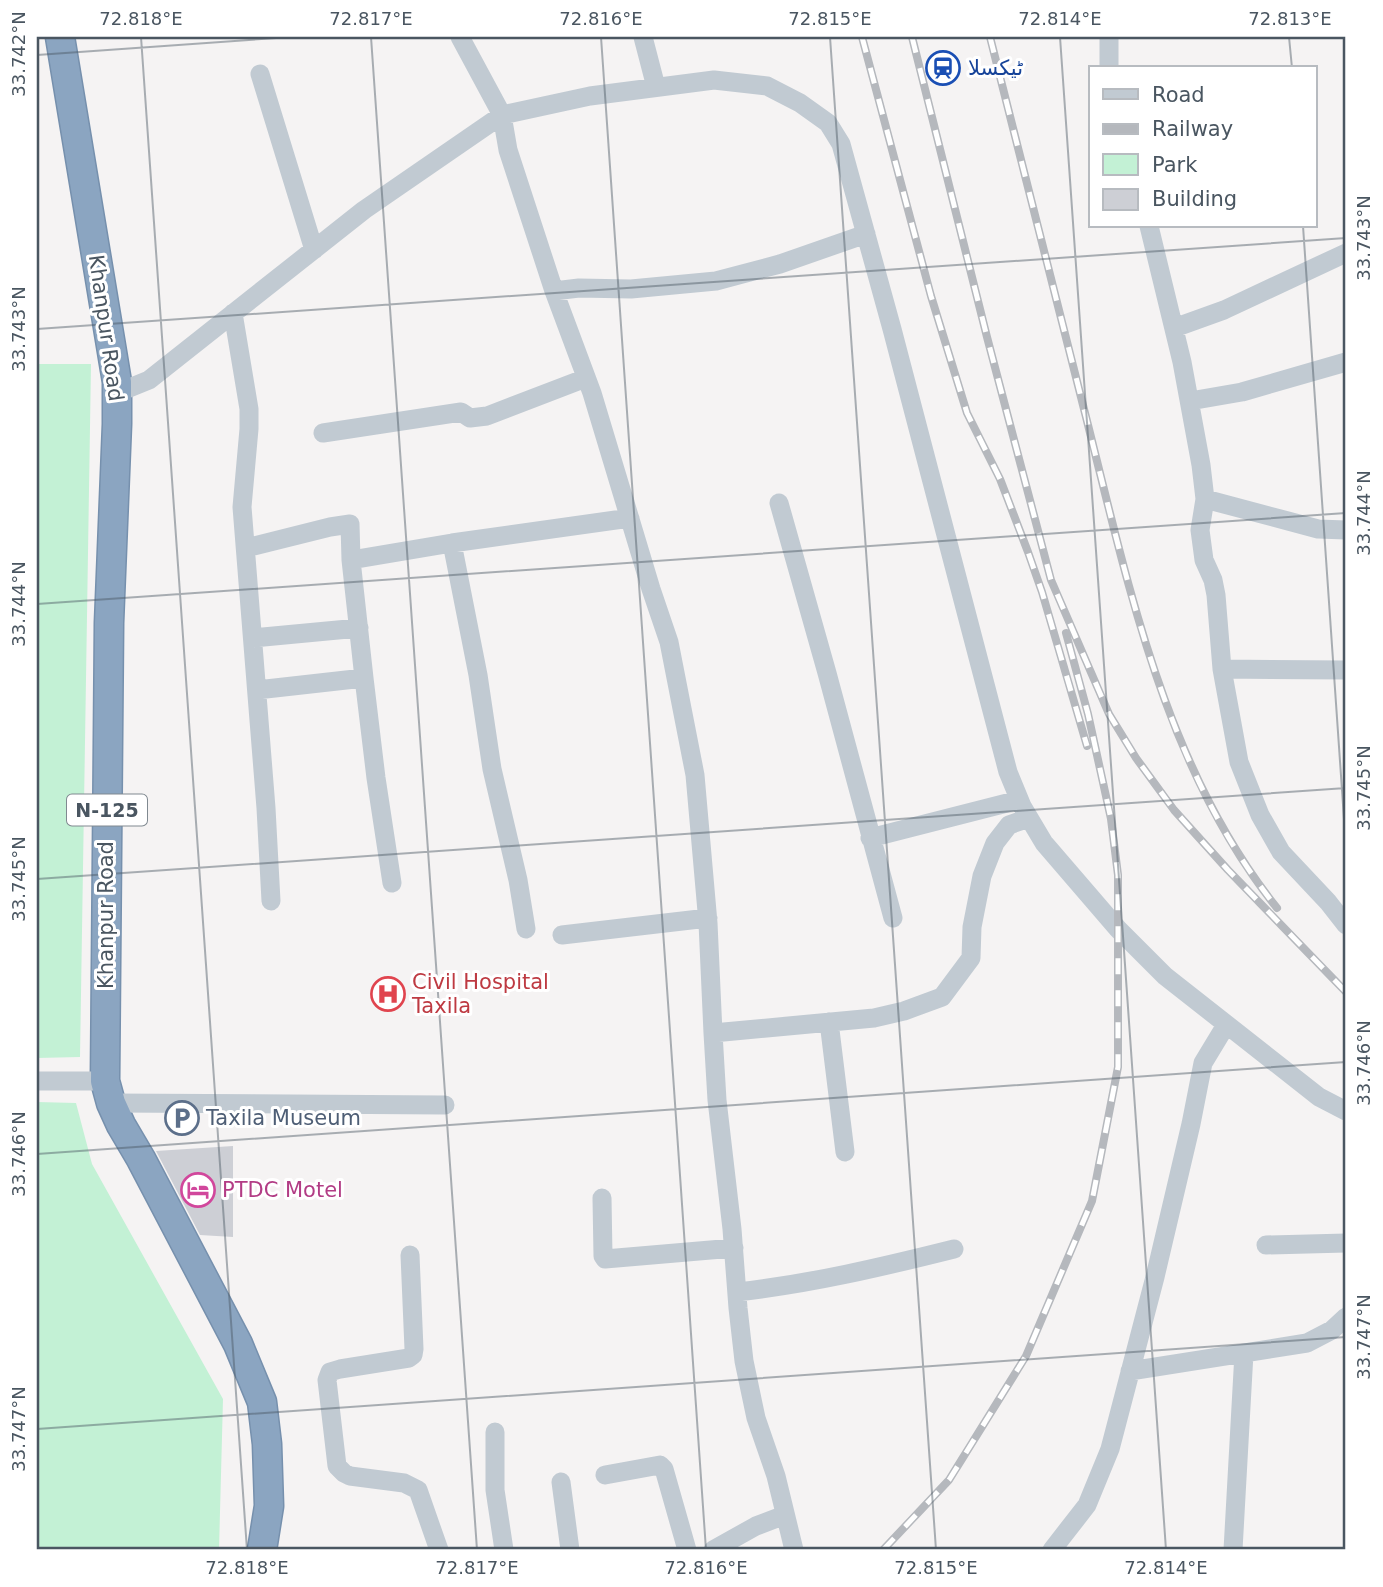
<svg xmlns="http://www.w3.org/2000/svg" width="1383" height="1587" font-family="'DejaVu Sans',Cairo,sans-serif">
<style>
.green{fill:#c3f1d5}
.building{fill:#cdcfd5}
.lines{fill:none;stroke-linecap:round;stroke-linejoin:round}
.highway-casing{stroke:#7690ad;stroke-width:31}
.minor{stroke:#c1cad2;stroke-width:19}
.highway{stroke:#8ba5c1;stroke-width:28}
.rail-casing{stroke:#b5b8bd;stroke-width:8}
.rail{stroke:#fff;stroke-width:5;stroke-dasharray:16;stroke-linecap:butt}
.ticks{fill:none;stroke:#4a5661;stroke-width:2;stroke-opacity:0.45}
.labels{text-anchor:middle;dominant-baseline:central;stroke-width:6;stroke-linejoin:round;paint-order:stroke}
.shield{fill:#fff;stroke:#808990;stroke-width:2}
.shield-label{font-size:19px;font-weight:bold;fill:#4a5661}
.transit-label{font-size:21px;fill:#164399;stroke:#fff;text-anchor:start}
.street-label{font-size:21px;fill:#4a5661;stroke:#fff}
.health-label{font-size:21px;fill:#be3a42;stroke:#fff;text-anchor:start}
.service-label{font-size:21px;fill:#4e5e75;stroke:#fff;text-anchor:start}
.hotel-label{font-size:21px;fill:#b23c85;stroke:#fff;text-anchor:start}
.neatline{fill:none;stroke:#4a5661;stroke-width:2.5}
.ticks-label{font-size:18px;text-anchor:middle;fill:#4a5661}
</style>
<rect width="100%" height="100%" fill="#f5f3f3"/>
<!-- green -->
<path class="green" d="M37 364H91L80 1057 37 1058Z
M37 1102 76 1103 92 1164 223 1399 219 1550H37Z"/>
<!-- building -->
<path class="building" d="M233 1146V1237L200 1235 156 1151Z"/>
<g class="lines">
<!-- highway casing -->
<g class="highway-casing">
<path id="highway" d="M60 37 117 382V424L109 623 105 1081 111 1103 121 1125 141 1159 238 1344 262 1402 267 1444 269 1506 262 1550"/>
</g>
<!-- minor -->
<path class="minor" d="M460 37 502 115 508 150 554 291 592 393 651 589 669 642 695 775 708 923 713 1033 717 1100 732 1229 738 1308 744 1361 756 1418 776 1476 794 1550
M643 37 656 87
M1109 37V68
M260 74 314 250
M1149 226 1182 362 1201 465 1205 499 1200 530 1204 560 1213 580 1216 595 1222 669 1239 762 1260 815 1281 852 1328 902 1346 925
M554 291 579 288 631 289 716 281 780 264 866 234
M233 313 249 409V429L242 507 266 808 271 901
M1174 328 1224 310 1346 253
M117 393 149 380 364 210 502 115 590 96 714 80 767 86 800 103 828 123 841 144 892 329 1008 772 1022 806 1044 843 1118 929 1165 976 1319 1097 1346 1111
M1190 401 1242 392 1346 362
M323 433 461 412 470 418 487 416 586 378
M1205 499 1318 529 1346 530
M779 503 827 673 893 918
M452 543 478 675 492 769 518 880 526 929
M246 548 330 527 350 524 351 560 364 678 376 778 392 883
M351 560 452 543 630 518
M253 638 359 628
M1222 669 1346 670
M257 690 364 678
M870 838 1019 800
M562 935 708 918
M829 1022 845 1152
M713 1033 874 1018 904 1011 942 997 971 958 972 927 982 876 995 843 1009 825 1029 818
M37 1081H105
M111 1103 445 1105
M602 1198 603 1256 605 1259 734 1248
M1266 1245 1346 1243
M410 1255 414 1349 413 1355 409 1358 340 1369 330 1372 327 1380 337 1466 344 1473 350 1476 404 1483 418 1490 439 1550
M737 1292C810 1284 882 1267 954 1249
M1130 1371 1307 1343 1332 1330 1346 1317
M495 1432V1490L504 1550
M605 1475 660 1465 664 1469 687 1550
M561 1482 570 1550
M713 1550 756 1526 785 1515
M1052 1550 1087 1505 1110 1449 1155 1277 1191 1124 1203 1063 1226 1025
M1233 1550 1244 1353"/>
<!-- highway -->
<use href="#highway" class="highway"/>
<!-- rail casing -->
<g class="rail-casing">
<path id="rail" d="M862 37 931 296 967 413 1000 479 1028 552 1042 592 1087 746
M912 37 987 337 1051 580 1109 714 1136 758 1174 810 1228 870 1346 992
M990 37C1022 164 1054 290 1086 417 1129 587 1165 768 1277 908
M883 1550 949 1480 1026 1356 1092 1201 1118 1067V875L1111 819 1088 714 1066 633"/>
</g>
<!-- rail -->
<use href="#rail" class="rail"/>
</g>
<!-- ticks -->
<path class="ticks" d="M141 37 247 1550M371 37 477 1550M601 37 706 1550M830 37 936 1550M1060 37 1166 1550M1289 37 1292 68M37 55 291 37M1303 226 1346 848M37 329 1346 238M37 604 1346 513M37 879 1346 788M37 1154 1346 1062M37 1429 1346 1337"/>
<!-- icons -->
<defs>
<g id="station-ring" transform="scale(1.75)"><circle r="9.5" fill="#fff" stroke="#1a4fb4" stroke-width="1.5"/><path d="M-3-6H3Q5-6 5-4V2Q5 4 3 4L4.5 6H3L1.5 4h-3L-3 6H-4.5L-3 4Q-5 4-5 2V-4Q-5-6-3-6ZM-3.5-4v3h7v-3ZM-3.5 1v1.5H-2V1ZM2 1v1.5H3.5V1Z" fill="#1a4fb4"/></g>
<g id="hospital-ring" transform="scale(1.75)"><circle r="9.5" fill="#fff" stroke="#e0444e" stroke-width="1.5"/><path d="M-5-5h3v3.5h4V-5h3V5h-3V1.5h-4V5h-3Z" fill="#e0444e"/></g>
<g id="parking-ring" transform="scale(1.75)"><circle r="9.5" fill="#fff" stroke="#5c6f8a" stroke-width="1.5"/><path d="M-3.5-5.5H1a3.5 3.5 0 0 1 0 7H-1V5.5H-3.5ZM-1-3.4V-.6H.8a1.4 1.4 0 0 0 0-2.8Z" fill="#5c6f8a"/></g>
<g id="hotel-ring" transform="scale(1.75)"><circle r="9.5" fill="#fff" stroke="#d1479c" stroke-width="1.5"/><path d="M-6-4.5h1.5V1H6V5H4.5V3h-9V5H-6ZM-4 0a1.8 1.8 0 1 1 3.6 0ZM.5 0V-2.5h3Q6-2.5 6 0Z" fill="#d1479c"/></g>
</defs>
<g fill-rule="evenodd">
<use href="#station-ring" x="943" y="68"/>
<use href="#hospital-ring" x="388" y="994"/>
<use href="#parking-ring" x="182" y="1118"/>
<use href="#hotel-ring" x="198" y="1190"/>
</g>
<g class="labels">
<!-- shield labels -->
<rect class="shield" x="67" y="794.5" width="80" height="31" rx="5"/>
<g class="shield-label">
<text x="107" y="810">N-125</text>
</g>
<!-- transit labels -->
<g class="transit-label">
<text x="968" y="68">ٹیکسلا</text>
</g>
<!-- street labels -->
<g class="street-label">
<text transform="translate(106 328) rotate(82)">Khanpur Road</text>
<text transform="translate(106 915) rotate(-90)">Khanpur Road</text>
</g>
<!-- health labels -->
<g class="health-label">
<text x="412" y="982">Civil Hospital<tspan x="412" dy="24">Taxila</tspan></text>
</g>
<!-- service labels -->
<g class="service-label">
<text x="206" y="1118">Taxila Museum</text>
</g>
<!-- hotel labels -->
<g class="hotel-label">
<text x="222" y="1190">PTDC Motel</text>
</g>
</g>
<!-- border -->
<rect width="1383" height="1587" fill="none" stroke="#ffffff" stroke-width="77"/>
<!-- legend -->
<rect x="1089" y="66" width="228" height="161" fill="#ffffff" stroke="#b7bbc0" stroke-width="2"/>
<rect x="1103" y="89" width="35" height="10" fill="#c1cad2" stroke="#b7bbc0" stroke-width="2"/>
<text x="1152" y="102" font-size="21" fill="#4a5661">Road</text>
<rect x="1103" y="124" width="35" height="10" fill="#b5b8bd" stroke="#b7bbc0" stroke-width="2"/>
<text x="1152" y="136" font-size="21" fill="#4a5661">Railway</text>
<rect x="1103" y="154" width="35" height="21" fill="#c3f1d5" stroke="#b7bbc0" stroke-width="2"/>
<text x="1152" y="172" font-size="21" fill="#4a5661">Park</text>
<rect x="1103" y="189" width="35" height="21" fill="#cdcfd5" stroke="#b7bbc0" stroke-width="2"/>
<text x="1152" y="206" font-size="21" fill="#4a5661">Building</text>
<rect x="38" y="38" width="1306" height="1510" class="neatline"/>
<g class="ticks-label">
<text x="141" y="25">72.818°E</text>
<text x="371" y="25">72.817°E</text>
<text x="601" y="25">72.816°E</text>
<text x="830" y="25">72.815°E</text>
<text x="1060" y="25">72.814°E</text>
<text x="1290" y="25">72.813°E</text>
<text transform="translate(19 54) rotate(-90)" y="6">33.742°N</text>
<text transform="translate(1364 238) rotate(-90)" y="6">33.743°N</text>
<text transform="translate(19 329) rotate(-90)" y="6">33.743°N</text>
<text transform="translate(1364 513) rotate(-90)" y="6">33.744°N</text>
<text transform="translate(19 604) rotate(-90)" y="6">33.744°N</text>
<text transform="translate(1364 788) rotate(-90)" y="6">33.745°N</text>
<text transform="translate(19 879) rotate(-90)" y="6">33.745°N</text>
<text transform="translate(1364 1063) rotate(-90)" y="6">33.746°N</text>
<text transform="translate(19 1154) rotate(-90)" y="6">33.746°N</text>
<text transform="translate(1364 1337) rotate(-90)" y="6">33.747°N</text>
<text transform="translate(19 1429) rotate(-90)" y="6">33.747°N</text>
<text x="247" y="1574">72.818°E</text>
<text x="477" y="1574">72.817°E</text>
<text x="706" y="1574">72.816°E</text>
<text x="936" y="1574">72.815°E</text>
<text x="1166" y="1574">72.814°E</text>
</g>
</svg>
